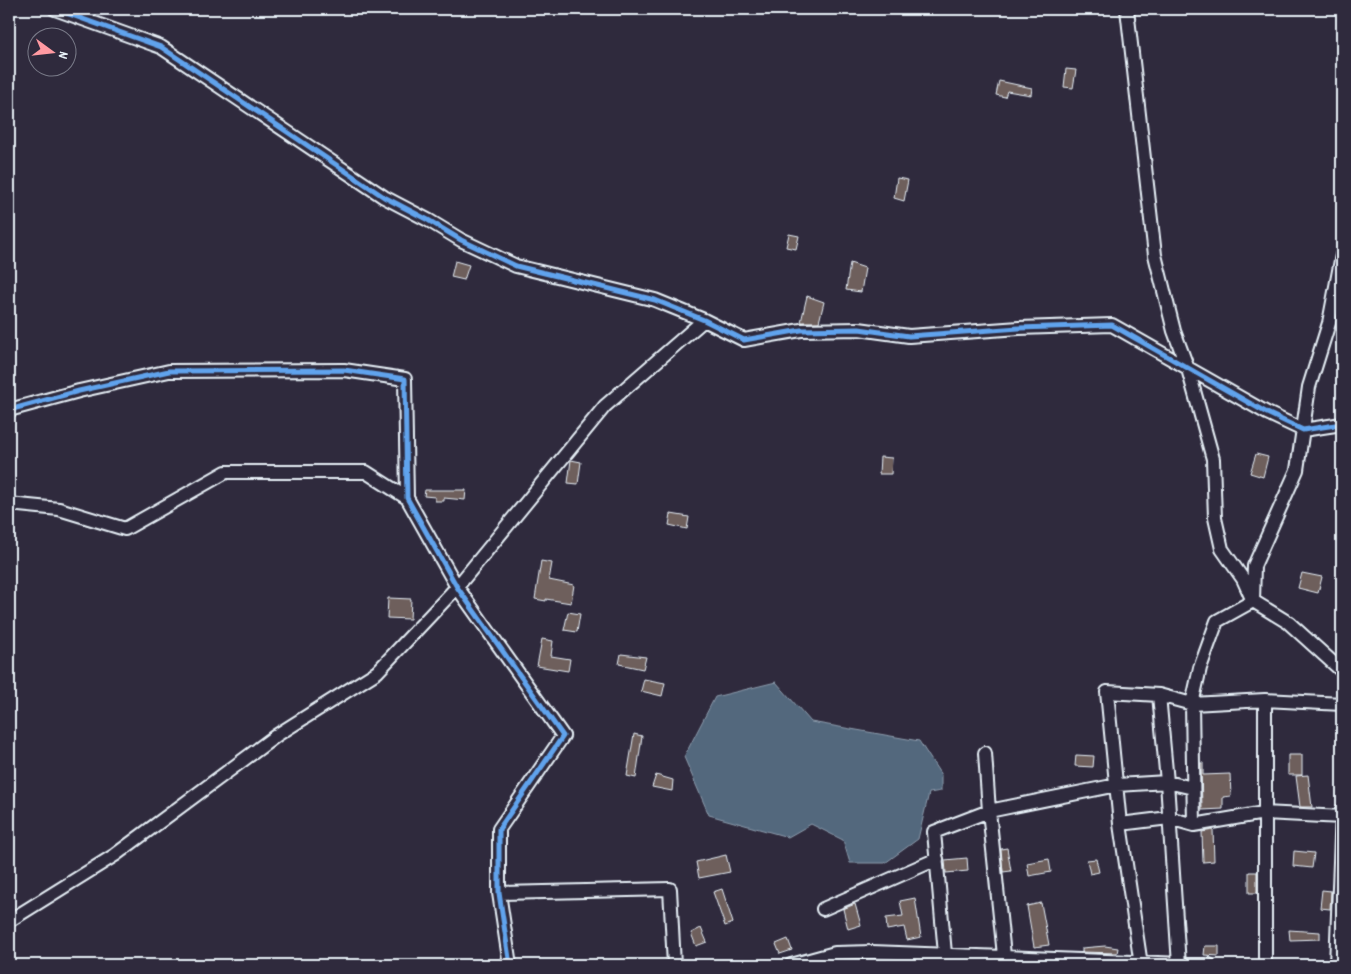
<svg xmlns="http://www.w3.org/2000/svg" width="1351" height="974" font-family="Dekko,sans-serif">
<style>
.water{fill:#52677d;stroke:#8e9eae}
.building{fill:#6e5e5c;stroke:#e8f1f8}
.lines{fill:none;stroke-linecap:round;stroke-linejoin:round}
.minor-casing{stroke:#e8f1f8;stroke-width:16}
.minor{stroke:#2f2a3d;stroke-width:12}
.cycleway-casing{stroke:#2f2a3d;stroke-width:8}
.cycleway{stroke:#60a3ed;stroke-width:5}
</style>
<rect width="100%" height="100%" fill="#2f2a3d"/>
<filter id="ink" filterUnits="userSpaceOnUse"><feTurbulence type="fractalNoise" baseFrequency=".02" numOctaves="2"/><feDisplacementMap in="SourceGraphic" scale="10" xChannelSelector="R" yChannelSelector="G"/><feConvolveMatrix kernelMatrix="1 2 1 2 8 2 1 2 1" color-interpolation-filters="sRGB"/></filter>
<g filter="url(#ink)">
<!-- water -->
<path class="water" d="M776 682 811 722 919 741 941 775V791L929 793 918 839 885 863H850L843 840 811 824 788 837 709 815 684 757 715 697Z"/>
<!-- building -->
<path class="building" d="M1066 69 1076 70 1073 88 1064 87Z
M999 81 1032 88 1031 95 1007 91 1005 97 996 95Z
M897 178 908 180 904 201 894 198Z
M789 234 799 236 796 249 786 247Z
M455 261 469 265 464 280 451 277Z
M850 263 865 268 861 292 846 290Z
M807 296 824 302 819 322H801Z
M1256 454 1268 457 1263 477 1250 473Z
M880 457 892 458 891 474H879Z
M571 460 581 462 578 484 568 483Z
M425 490H466L465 500 444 498V501H435V497L424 496Z
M671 514 689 517 687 529 669 525Z
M541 561 552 563 549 580 574 585 571 603 546 599V601L535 599Z
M1302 573 1322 577 1318 593 1298 588Z
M388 598 411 599 410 619 387 618Z
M568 612 580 614 577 632 564 630Z
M542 639 553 641 551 656 570 659 568 671 537 666Z
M621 654 646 657 643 669 619 664Z
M644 679 665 683 662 696 641 691Z
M634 734 642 736 636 778 627 776Z
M1076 755 1094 756 1093 767 1075 766Z
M1288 755H1302V775H1288Z
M1201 763H1203V775L1230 774 1231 796 1223 797V809L1202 810Z
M656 775 673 780 672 791 652 787Z
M1308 775 1312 807H1300L1296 776Z
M1213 830 1214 861 1203 862 1202 832Z
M1007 848 1011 871 1003 872 1001 849Z
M1294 851 1314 853 1312 868 1293 866Z
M726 855 730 872 699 878 696 862Z
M967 858 968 871 946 873 945 860Z
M1049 859 1051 872 1029 876 1027 863Z
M1096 859 1099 872 1090 874 1087 860Z
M1249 872H1257V893H1249Z
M722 889 733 923 725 926 713 892Z
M1322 890 1331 891 1330 909 1320 908Z
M915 898 921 937 907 940 904 927 887 930 886 918 903 916 900 901Z
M1041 903 1049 945 1034 947 1027 906Z
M855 904 861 925 848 929 843 909Z
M701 928 707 942 696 946 691 933Z
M1289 930 1320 932V939L1290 940Z
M788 939 792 950 780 954 776 944Z
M1105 946 1118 948 1117 953 1082 952V948Z
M1205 946H1219V956L1204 955Z"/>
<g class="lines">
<!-- minor casing -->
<g class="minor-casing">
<path id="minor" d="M55 9 161 47 384 197 428 220 461 240 516 266 655 300 704 320 744 340 801 330 859 329 909 336 1019 328 1112 325 1267 413 1303 430 1342 424
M1127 9 1155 255 1174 331 1188 369 1213 459 1215 518 1222 549 1243 579 1253 601 1289 623 1342 671
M9 410 79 391 169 371 344 370 405 379 407 498 457 587 563 736 499 829V893L510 965
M9 504 59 509 125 529 226 472H366L407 498
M1159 695 1167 782 1179 965
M985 753 989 811 1005 965
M1120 824 1169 818 1194 825 1264 813 1342 817
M1194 825 1192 704 1200 668 1217 621 1253 601 1254 566 1297 470 1309 387 1329 323 1342 255
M499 893 670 889 674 965
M823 909 937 859
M9 921 115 855 277 735 377 672 457 587 605 406 704 320
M791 965 835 953 872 952 1209 965
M946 965 934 832 989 811 1117 785 1167 782 1193 788
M1141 965 1120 824 1107 692 1159 695 1192 704 1265 700 1342 704
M1265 965V700
M1336 965 1342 810"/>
</g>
<!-- minor -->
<use href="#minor" class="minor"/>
<!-- cycleway casing -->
<g class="cycleway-casing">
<path id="cycleway" d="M55 9 161 47 384 197 428 220 461 240 516 266 655 300 704 320 744 340 801 330 859 329 909 336 1019 328 1112 325 1267 413 1303 430 1342 424
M9 410 79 391 169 371 344 370 405 379 407 498 457 587 563 736 499 829V893L510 965"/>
</g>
<!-- cycleway -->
<use href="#cycleway" class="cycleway"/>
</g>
</g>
<!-- margin -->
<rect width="1351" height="974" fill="none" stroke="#2f2a3d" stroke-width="30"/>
<rect x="15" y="15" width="1321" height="944" fill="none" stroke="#e8f1f8" stroke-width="2" filter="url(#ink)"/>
<!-- north arrow -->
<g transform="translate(52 52) rotate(105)"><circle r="24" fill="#2f2a3d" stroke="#797a88"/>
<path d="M0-4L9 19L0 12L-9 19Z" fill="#ff9aa2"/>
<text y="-8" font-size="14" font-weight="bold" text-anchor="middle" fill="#e8f1f8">N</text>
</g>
</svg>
